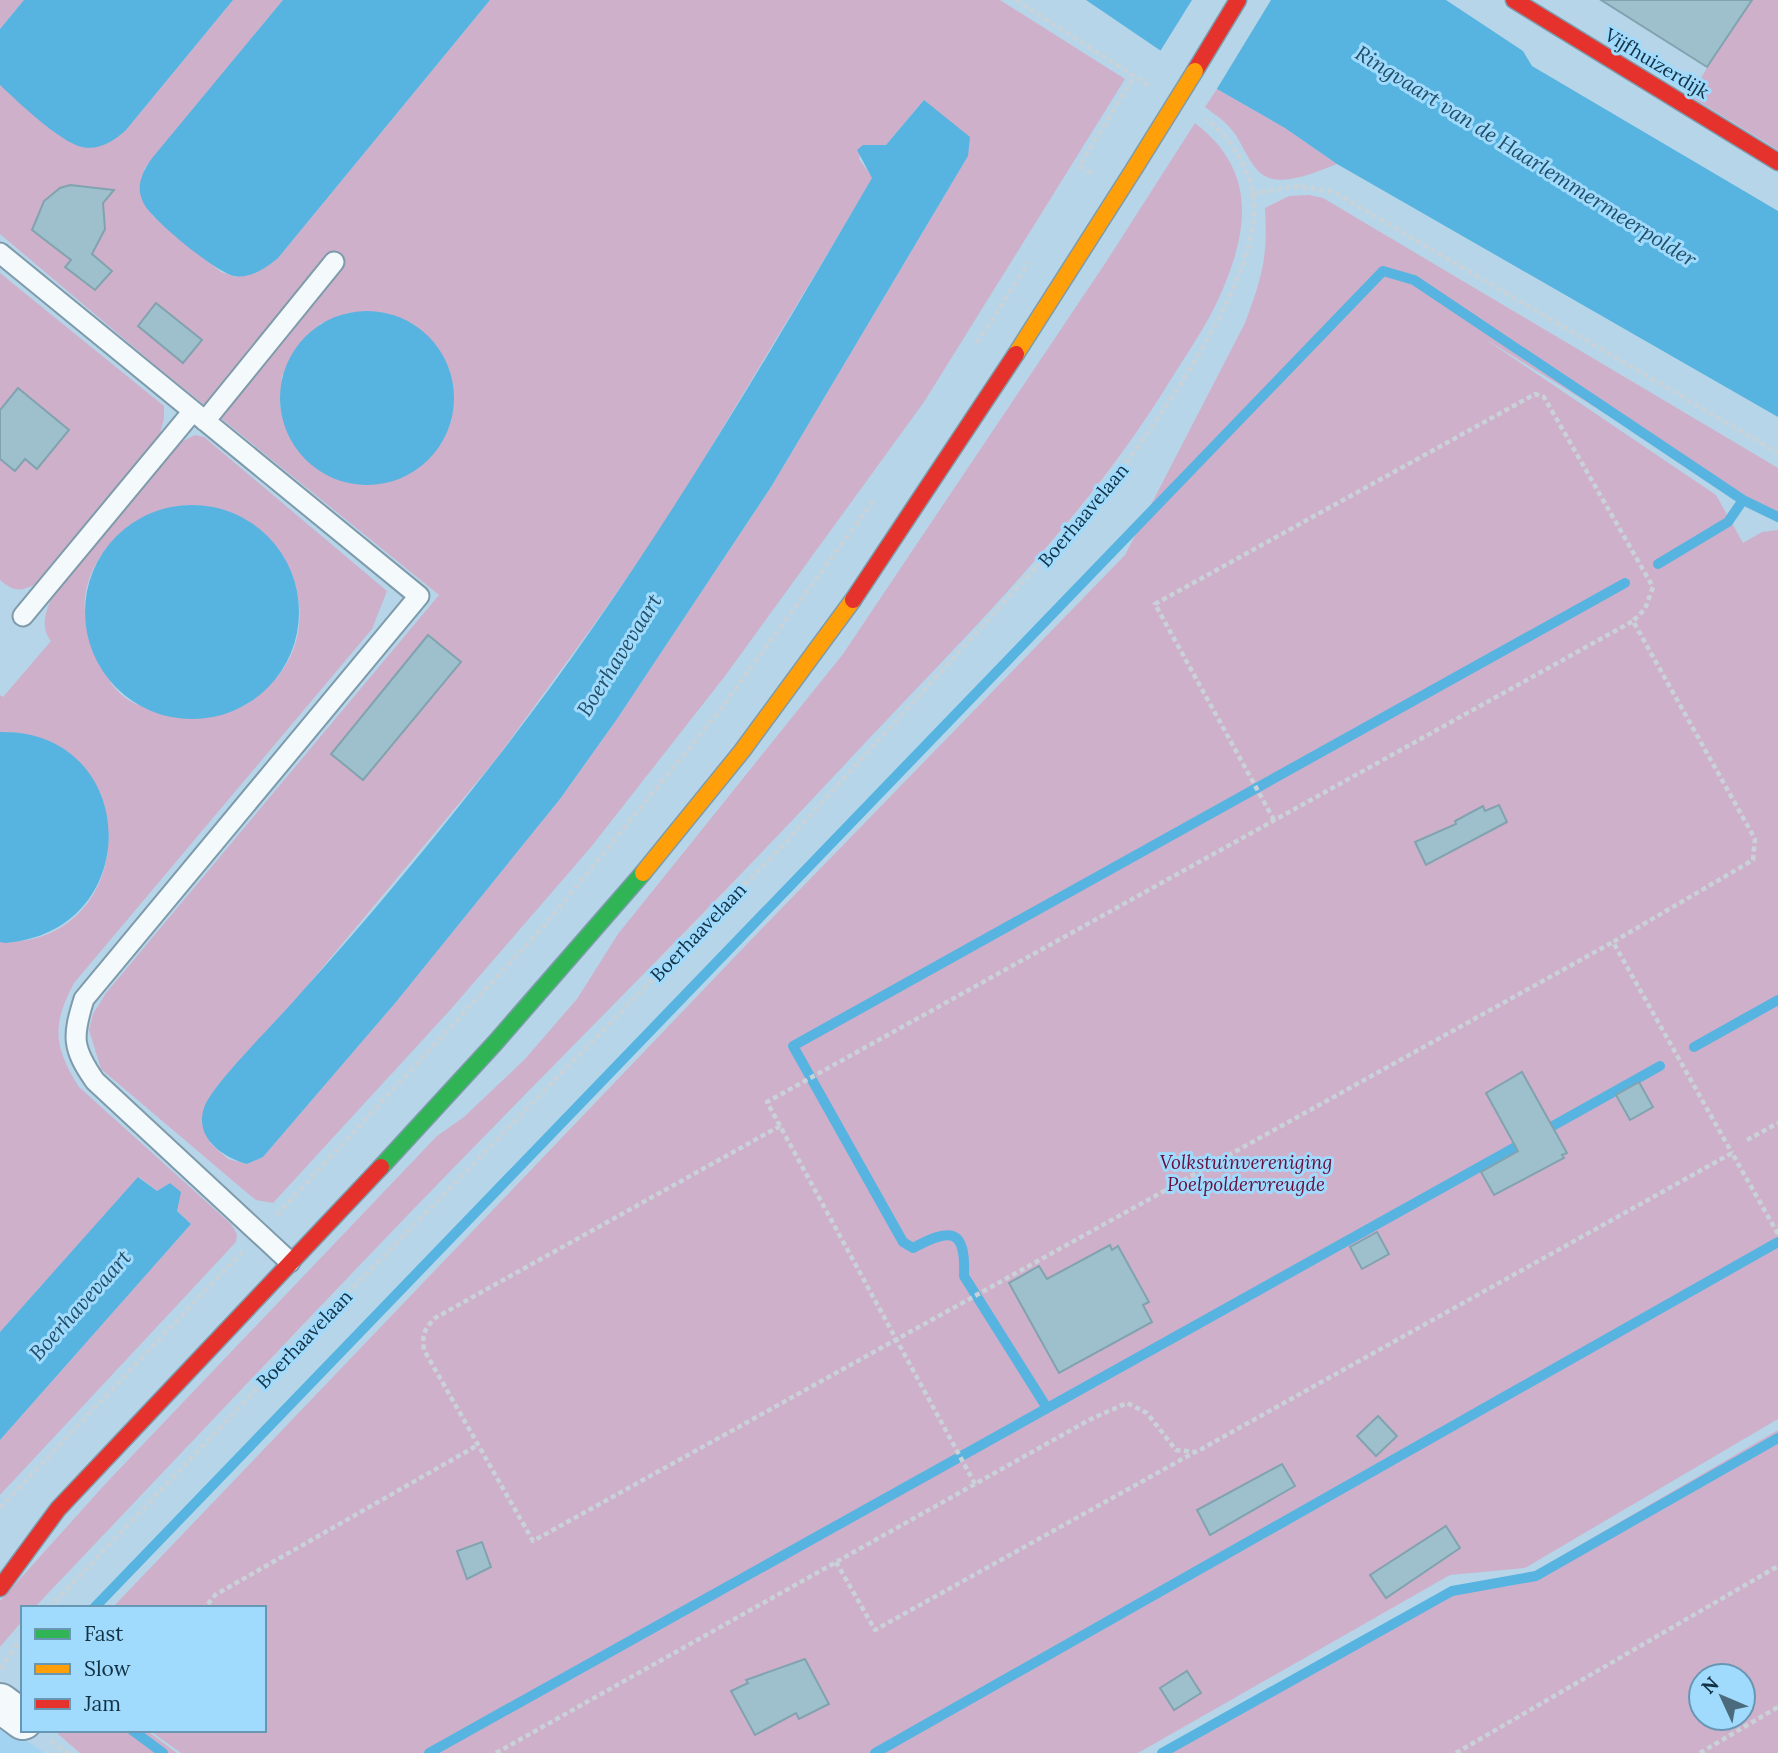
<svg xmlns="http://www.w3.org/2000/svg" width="1778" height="1753" font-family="Lora,serif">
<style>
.built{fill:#a2d4f2}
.green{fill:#cfb0ca;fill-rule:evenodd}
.water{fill:#57b3e0}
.pier{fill:#b6d5e8}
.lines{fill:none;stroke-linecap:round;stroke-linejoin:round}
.stream{stroke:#57b3e0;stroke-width:10}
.building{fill:#9ebfcc;stroke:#81a3b0;stroke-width:2}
.lane-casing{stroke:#7e9bac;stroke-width:23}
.street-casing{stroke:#7e9bac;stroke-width:42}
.fast-casing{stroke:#7e9bac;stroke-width:19}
.slow-casing{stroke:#7e9bac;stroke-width:19}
.jam-casing{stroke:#7e9bac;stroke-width:19}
.path{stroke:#c8d2d8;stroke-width:4.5;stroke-dasharray:5 3.5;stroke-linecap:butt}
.lane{stroke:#f4f9fc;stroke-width:19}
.street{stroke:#f4f9fc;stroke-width:38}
.fast{stroke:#30b455;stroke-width:16}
.slow{stroke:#ff9f0a;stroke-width:16}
.jam{stroke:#e5322d;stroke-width:16}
.slow-bridge-casing{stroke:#7e9bac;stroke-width:19;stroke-linecap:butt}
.slow-bridge{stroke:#ff9f0a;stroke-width:16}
.labels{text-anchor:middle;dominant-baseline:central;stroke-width:6;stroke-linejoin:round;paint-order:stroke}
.street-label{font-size:19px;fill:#123243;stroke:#a0dbfe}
.park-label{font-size:19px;font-style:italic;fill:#670e3d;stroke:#a0dbfe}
.water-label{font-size:21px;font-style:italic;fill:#224f67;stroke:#a0dbfe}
</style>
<rect width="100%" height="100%" fill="#b6d5e8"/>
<!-- built -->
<path class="built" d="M0 1722 44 1753H0Z"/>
<!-- green -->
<path class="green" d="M0 0H24L0 29Z
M233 0H283L144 169 152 215 221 272 236 277 278 258 490 0H1000L1125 79 924 402 725 676 591 847 451 1009 273 1203 256 1200 246 1192 101 1069 89 1030 93 1014 106 993 439 595 155 365 0 234V85L126 130ZM924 100 968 156 771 487 617 719 560 799 396 1002 263 1157 247 1164 228 1159 210 1143 216 1088 303 991 497 758 598 619 666 522 873 178 859 159 863 145H886ZM351 312 280 409 282 376 320 324Z
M1748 0H1778V150L1690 96Z
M1217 89 1285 128 1337 164C1318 171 1287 186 1267 177 1250 170 1243 142 1231 129 1224 120 1214 114 1205 107Z
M1195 123C1255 169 1250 226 1222 291 1210 320 1190 349 1173 376 1086 520 963 638 849 760 703 917 550 1067 402 1221 279 1349 157 1479 34 1608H23V1620L0 1647V1601L108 1481 437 1136 464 1117 525 1059 577 999 618 934 843 654 1108 259Z
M1309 195 1323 198 1778 468V521L1482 337 1716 495 1743 543 1762 532 1778 530V1419L1525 1568 1450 1575 1138 1753H181L149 1730H264V1608H112L749 942 1125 555 1245 323C1262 277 1268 258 1265 208L1289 196Z
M0 273 164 406V418L160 434 34 585C19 592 13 591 0 580Z
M195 435 204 437 387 591 372 629 74 983C52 1025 53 1046 79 1087L231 1224 237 1234 236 1242 0 1495V1440L191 1224 177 1211 170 1183 157 1191 139 1177 0 1332V942C141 947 148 734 0 732V695L3 697 51 641C38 625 48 605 56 589L181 442ZM188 505C287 504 341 628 261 693 254 699 244 708 234 709 220 711 151 709 139 705 117 698 103 673 96 654 93 644 87 634 86 624 75 562 130 510 188 505Z
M1778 1430V1753H1168L1446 1593 1510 1586ZM1701 1676H1743V1718H1701Z
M61 1730H146L177 1753H80L58 1734Z"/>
<!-- water -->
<path class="water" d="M24 0H233L126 130C115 140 99 151 82 147 60 142 18 102 0 85V29Z
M283 0H490L278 258C266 268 250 279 234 276 217 273 150 219 143 202 135 186 143 170 153 157Z
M1086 0H1446L1523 51 1532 66 1778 211V417L1337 164 1285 128 1217 89Z
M924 100 970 137 968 156 771 487 617 719 560 799 396 1002 263 1157 247 1164C223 1157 194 1138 204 1108 211 1085 280 1018 299 995 368 919 434 839 497 758 639 576 756 377 872 178L857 150 863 145H886Z
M280 398a87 87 0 1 1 174 0a87 87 0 1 1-174 0Z
M85 612a107 107 0 1 1 214 0a107 107 0 1 1-214 0Z
M0 732C140 729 148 932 5 943L0 942Z
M138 1177 157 1191 170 1183 181 1192 177 1211 191 1224 0 1440V1332Z"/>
<!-- pier -->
<path class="pier" d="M1192 0H1271L1215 92 1159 53Z"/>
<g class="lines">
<!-- stream -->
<path class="stream" d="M1658 564 1728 522 1743 500
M1694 1047 1778 1000
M1542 1132 1660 1066
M1047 1408 964 1276C966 1227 950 1228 913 1248L903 1242 793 1046 1625 583
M94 1608 1383 271 1414 280 1743 500 1778 517
M132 1730 163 1753
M429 1753 1526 1141
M875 1753 1778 1242
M1162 1753 1452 1591 1536 1576 1778 1438"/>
</g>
<!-- building -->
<path class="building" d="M1601 0H1752L1707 67Z
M70 185 114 190 103 203 105 229 92 254 112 271 95 290 65 267 71 260 32 230 44 201 60 188Z
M156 303 202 340 183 363 138 326Z
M18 388 69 430 37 469 25 459 15 471 0 459V410Z
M428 635 461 662 363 780 331 754Z
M1499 805 1507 822 1426 865 1415 842 1456 824 1455 821 1483 806 1485 811Z
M1522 1072 1567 1153 1562 1155 1564 1158 1494 1195 1481 1172 1518 1151 1486 1093Z
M1639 1082 1653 1107 1630 1120 1616 1095Z
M1377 1232 1389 1254 1362 1269 1350 1247Z
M1110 1245 1112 1250 1118 1246 1149 1302 1143 1305 1152 1322 1059 1373 1009 1283 1039 1266 1047 1279Z
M1378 1416 1397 1436 1376 1456 1357 1436Z
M1282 1464 1295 1486 1210 1535 1197 1510Z
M1446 1526 1460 1548 1386 1598 1370 1575Z
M482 1542 491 1567 467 1579 457 1551Z
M805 1659 829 1704 799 1719 796 1713 755 1735 731 1691 748 1683 746 1680Z
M1187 1671 1201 1693 1174 1710 1160 1688Z"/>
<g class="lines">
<!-- lane casing -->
<g class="lane-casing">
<path id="lane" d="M0 253 419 596 84 999C72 1037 72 1048 95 1081L290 1262
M205 421 334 262
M23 616 193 411"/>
</g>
<!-- street casing -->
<g class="street-casing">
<path id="street" d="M0 1703 23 1720"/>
</g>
<!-- fast casing -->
<g class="fast-casing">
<path id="fast" d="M381 1167 495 1043 643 873"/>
</g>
<!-- slow casing -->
<g class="slow-casing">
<path id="slow" d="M1016 354 1134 169
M643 873 742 751 853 600"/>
</g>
<!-- jam casing -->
<g class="jam-casing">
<path id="jam" d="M1514 0 1778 162
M1195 71 1238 0
M853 600 1016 354
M0 1588 58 1509 381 1167"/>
</g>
<!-- path -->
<path class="path" d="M1016 0 1148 85
M1091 173 1079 166 1134 77
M1252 194 1296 186 1334 192 1778 453
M977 343 1029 262
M1274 820 1155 604 1535 394 1544 397 1653 587 1645 609 1633 621
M780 1126 435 1318C424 1329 422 1335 424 1350L533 1541 1613 942
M1747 1140 1778 1123
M277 1215 545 925 719 711 874 500
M975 1484 767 1102 1633 621 1755 839 1753 860 1613 942 1732 1153
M0 1508 242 1252
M836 1562 875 1630 1195 1452
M208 1604 215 1595 478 1445
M49 1608 348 1293 786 842 1099 498C1150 433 1248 298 1254 216 1256 178 1236 142 1206 119
M0 1669 23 1636
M51 1741 68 1753
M496 1753 1089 1420 1127 1403 1147 1413 1176 1450 1196 1452 1732 1153 1778 1234
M1456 1753 1778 1566
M1700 1753 1778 1707"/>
<!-- lane -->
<use href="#lane" class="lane"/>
<!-- street -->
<use href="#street" class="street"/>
<!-- fast -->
<use href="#fast" class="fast"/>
<!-- slow -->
<use href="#slow" class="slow"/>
<!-- jam -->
<use href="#jam" class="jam"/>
<!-- slow-bridge casing -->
<g class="slow-bridge-casing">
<path id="slow-bridge" d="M1134 169 1195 71"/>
</g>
<!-- slow-bridge -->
<use href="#slow-bridge" class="slow-bridge"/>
</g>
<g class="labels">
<!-- street labels -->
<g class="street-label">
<text transform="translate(1657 63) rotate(31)">Vijfhuizerdijk</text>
<text transform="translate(1083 515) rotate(-50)">Boerhaavelaan</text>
<text transform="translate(698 932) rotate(-46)">Boerhaavelaan</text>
<text transform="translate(304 1339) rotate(-46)">Boerhaavelaan</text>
</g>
<!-- park labels -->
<g class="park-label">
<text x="1246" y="1162">Volkstuinvereniging<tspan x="1246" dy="22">Poelpoldervreugde</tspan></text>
</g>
<!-- water labels -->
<g class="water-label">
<text transform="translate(1526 156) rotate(32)">Ringvaart van de Haarlemmermeerpolder</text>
<text transform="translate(619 655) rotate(-58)">Boerhavevaart</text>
<text transform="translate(80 1305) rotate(-48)">Boerhavevaart</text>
</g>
</g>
<!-- legend -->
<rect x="21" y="1606" width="245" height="126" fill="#a0dbfe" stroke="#6797b3" stroke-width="2"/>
<rect x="35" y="1629" width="35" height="10" fill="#30b455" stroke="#6797b3" stroke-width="2"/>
<text x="84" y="1641" font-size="21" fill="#123243">Fast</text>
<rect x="35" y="1664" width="35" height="10" fill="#ff9f0a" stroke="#6797b3" stroke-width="2"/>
<text x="84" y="1676" font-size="21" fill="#123243">Slow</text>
<rect x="35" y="1699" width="35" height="10" fill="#e5322d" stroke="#6797b3" stroke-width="2"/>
<text x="84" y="1711" font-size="21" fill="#123243">Jam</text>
<!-- north arrow -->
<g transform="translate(1722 1697) rotate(314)"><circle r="33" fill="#a0dbfe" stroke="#6797b3" stroke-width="2"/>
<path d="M0-5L12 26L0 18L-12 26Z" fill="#4b6b7d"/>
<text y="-10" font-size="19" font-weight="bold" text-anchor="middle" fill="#123243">N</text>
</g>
</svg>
